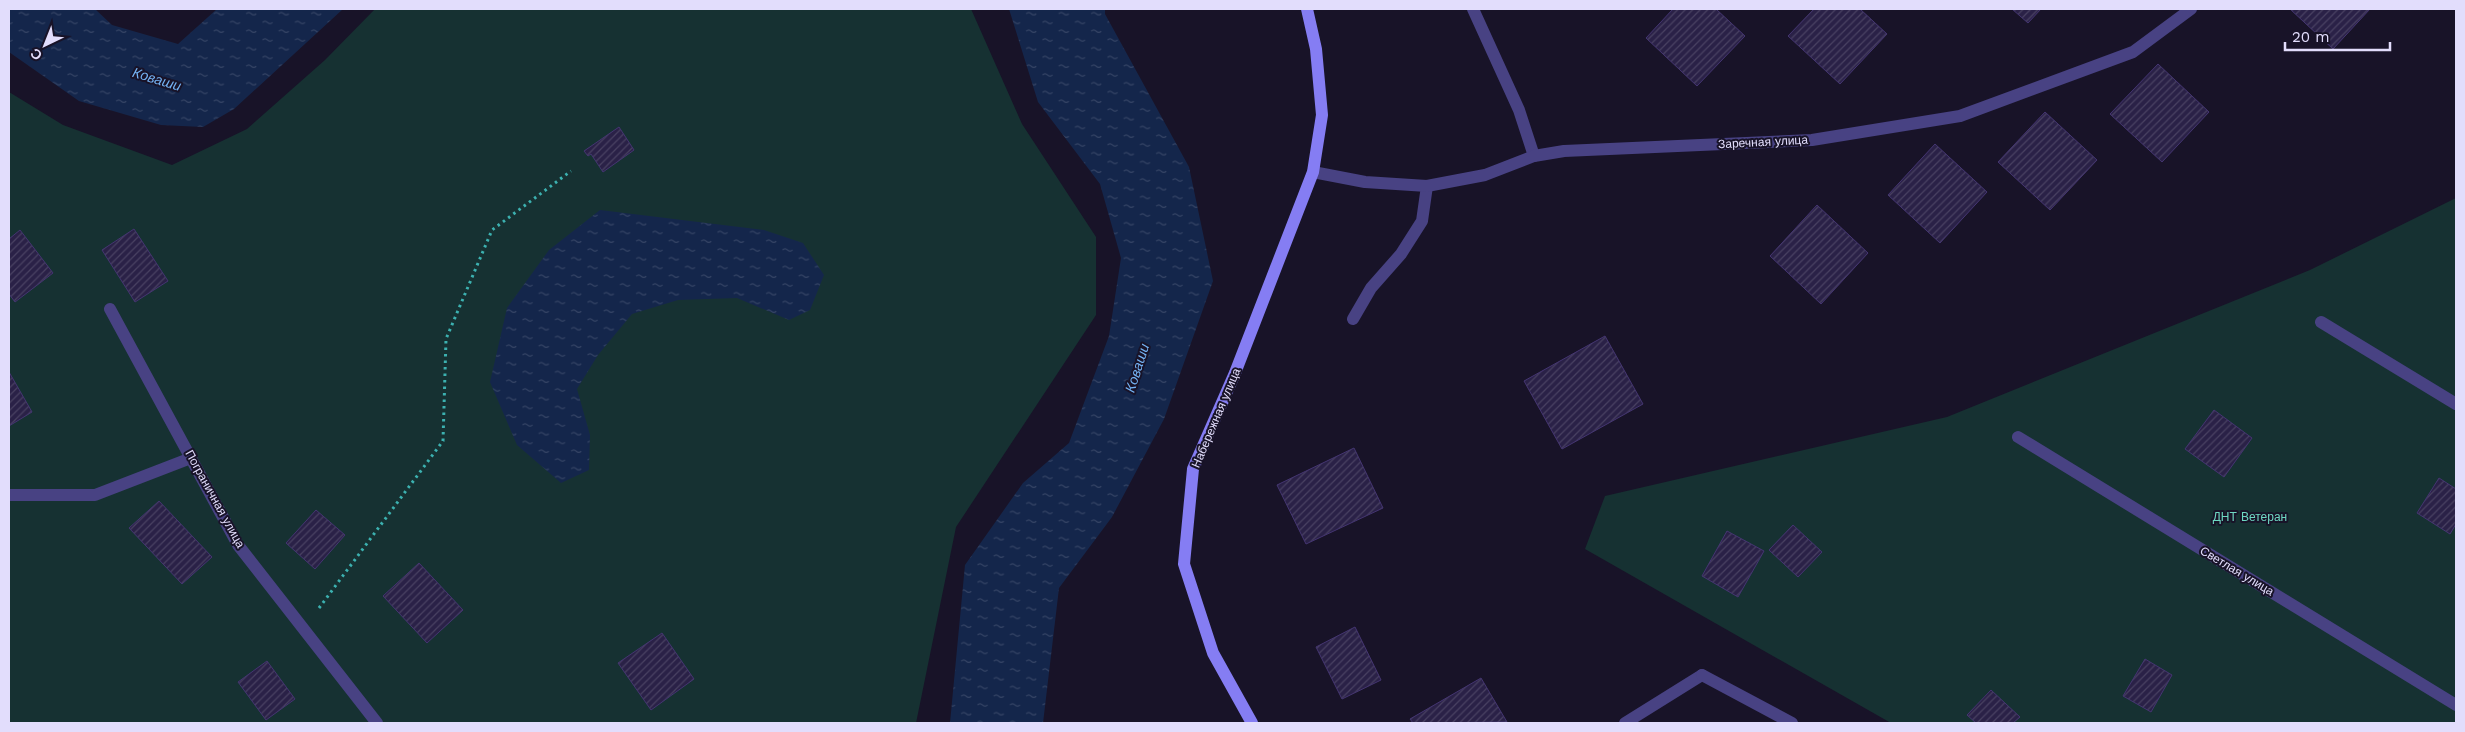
<svg xmlns="http://www.w3.org/2000/svg" width="2465" height="732" font-family="'Work Sans',sans-serif">
<style>
.garden{fill:#163132}
.water{fill:url(#water-ripples)}
.building{fill:url(#building-hatch);stroke:#443571}
.lines{fill:none;stroke-linecap:round;stroke-linejoin:round}
.path{stroke:#3cb1b0;stroke-width:3;stroke-dasharray:2.5 4;stroke-linecap:butt}
.lane{stroke:#484283;stroke-width:12}
.street{stroke:#484283;stroke-width:12}
.secondary{stroke:#857df3;stroke-width:12}
.labels{text-anchor:middle;dominant-baseline:central;stroke-width:4;stroke-linejoin:round;paint-order:stroke}
.street-label{font-size:12px;fill:#e2ddfc;stroke:#181328}
.park-label{font-size:12px;fill:#6ed7c2;stroke:#181328}
.water-label{font-size:14px;font-style:italic;fill:#74b2f3;stroke:#181328}
</style>
<defs>
<pattern id="water-ripples" width="26" height="14" patternUnits="userSpaceOnUse" patternTransform="scale(1.25)"><rect width="26" height="14" fill="#14264b"/><path d="M2 4q2-2 4 0t4 0M15 11q2-2 4 0t4 0" fill="none" stroke="#364566"/></pattern>
<pattern id="building-hatch" width="6" height="6" patternUnits="userSpaceOnUse" patternTransform="scale(1.25)"><rect width="6" height="6" fill="#2a2147"/><path d="M-1 1l2-2M0 6l6-6M5 7l2-2" fill="none" stroke="#494162"/></pattern>
</defs>
<rect width="100%" height="100%" fill="#181328"/>
<!-- garden -->
<path class="garden" d="M375 9H971L1022 124 1096 237V315L956 527 916 723H9V92L63 125 172 165 247 129 325 60Z
M2456 198V723H1891L1585 549 1605 496 1947 417 2310 270Z"/>
<!-- water -->
<path class="water" d="M9 9H95L112 25 178 44 217 9H343L234 109 203 127 161 125 79 101 9 52Z
M1009 9H1105V14L1189 167 1213 281 1164 419 1112 517 1059 588 1043 723H950L965 565 1023 483 1069 443 1109 336 1121 258 1100 184 1038 102Z
M600 210 764 230 803 243 824 275 810 310 789 320 737 298 678 300 632 314 598 355 577 389 590 435 589 470 561 483 517 445 490 382 507 308 549 250Z"/>
<!-- building -->
<path class="building" d="M1673 9H1716L1745 36 1697 86 1646 38Z
M1814 9H1860L1887 34 1840 84 1788 36Z
M2012 9H2041L2028 23Z
M2290 9H2370L2333 49Z
M2158 64 2209 112 2162 162 2110 114Z
M2045 112 2097 160 2050 210 1998 162Z
M619 127 634 150 603 172 591 154 588 156 584 151Z
M1935 144 1987 192 1940 243 1888 195Z
M1817 205 1868 253 1821 304 1770 256Z
M134 229 168 281 135 302 102 250Z
M20 230 53 273 15 302 9 294V239Z
M1605 336 1643 404 1562 449 1524 381Z
M9 372 32 412 9 426Z
M2214 410 2252 438 2224 477 2185 449Z
M1354 448 1383 508 1306 544 1277 485Z
M2439 478 2456 489V524L2450 534 2417 513Z
M159 501 212 557 182 584 129 528Z
M316 510 345 535 315 569 286 543Z
M1793 525 1822 552 1798 577 1769 550Z
M1727 531 1764 551 1738 597 1702 576Z
M419 563 463 610 427 643 383 596Z
M1355 627 1381 680 1342 699 1316 647Z
M662 633 694 679 651 710 618 663Z
M2145 659 2172 675 2151 712 2123 696Z
M267 661 295 699 266 720 238 682Z
M1481 678 1507 722 1413 723 1410 719Z
M1991 690 2020 717 2013 723H1976L1967 715Z"/>
<g class="lines">
<!-- path -->
<path class="path" d="M319 608 443 441 446 339 492 230 571 171"/>
<!-- lane -->
<path class="lane" d="M1473 9 1519 110 1534 156
M1353 319 1371 288 1401 254 1422 221 1427 186
M1625 723 1702 675"/>
<!-- street -->
<path class="street" d="M1313 172 1365 182 1427 186 1485 175 1534 156 1564 151 1812 140 1960 116 2133 52 2191 9
M110 309 238 545 377 723
M2321 322 2456 404
M2018 437 2456 705
M9 495H95L191 458
M1702 675 1792 723"/>
<!-- secondary -->
<path class="secondary" d="M1252 723 1213 653 1184 564 1193 469 1235 373 1313 172 1322 115 1316 49 1307 9"/>
</g>
<g class="labels">
<!-- street labels -->
<g class="street-label">
<text transform="translate(1763 142) rotate(-3)">Заречная улица</text>
<text transform="translate(1216 418) rotate(-67)">Набережная улица</text>
<text transform="translate(215 499) rotate(61)">Пограничная улица</text>
<text transform="translate(2237 571) rotate(31)">Светлая улица</text>
</g>
<!-- park labels -->
<g class="park-label">
<text x="2250" y="517">ДНТ Ветеран</text>
</g>
<!-- water labels -->
<g class="water-label">
<text transform="translate(157 79) rotate(17)">Коваши</text>
<text transform="translate(1137 368) rotate(-72)">Коваши</text>
</g>
</g>
<!-- border -->
<rect width="2465" height="732" fill="none" stroke="#e2ddfc" stroke-width="20"/>
<!-- north arrow -->
<g transform="translate(45 45) rotate(223)" stroke="#181328" stroke-width="4" paint-order="stroke">
<path d="M0-4L9 19L0 12L-9 19Z" fill="#e2ddfc"/>
<text y="-8" font-size="14" font-weight="bold" text-anchor="middle" fill="#e2ddfc">С</text>
</g>
<!-- scale -->
<path d="M2285 42v8h105v-8" fill="none" stroke="#e2ddfc" stroke-width="2.5"/>
<text x="2292" y="42" font-size="15" fill="#e2ddfc" stroke="#181328" stroke-width="4" paint-order="stroke">20 m</text>
</svg>
